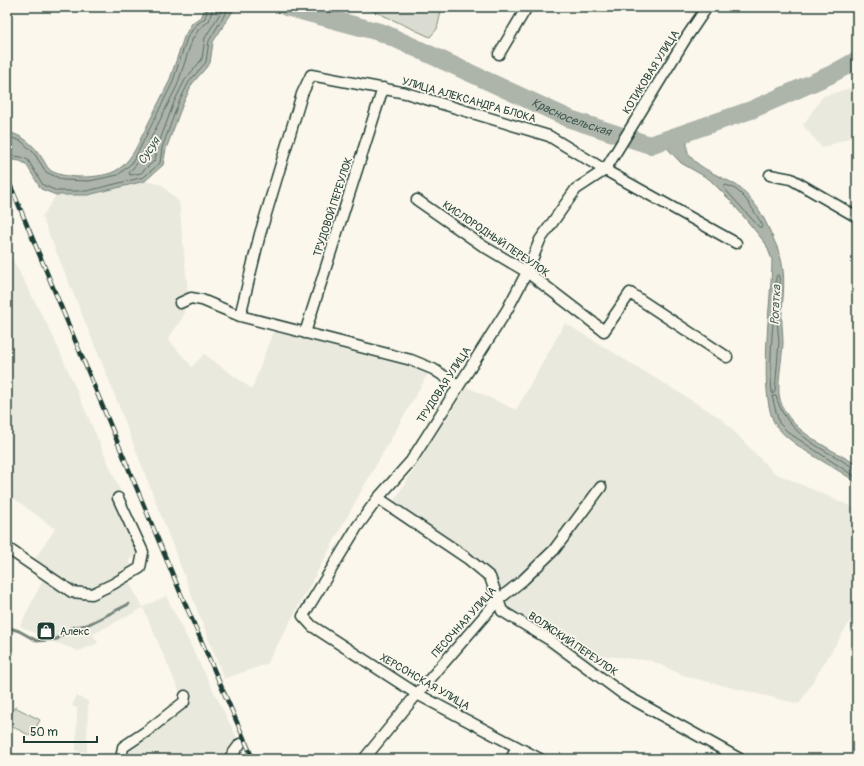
<svg xmlns="http://www.w3.org/2000/svg" width="864" height="766" font-family="Pangolin,sans-serif">
<style>
.built{fill:#eae9de}
.green{fill:#dbdcd1;stroke:#7d8c82}
.water{fill:#adb4aa;stroke:#74847b}
.lines{fill:none;stroke-linecap:round;stroke-linejoin:round}
.shore{stroke:#586d63;stroke-width:1}
.stream{stroke:#74847b;stroke-width:3}
.river{stroke:#adb4aa;stroke-width:18}
.minor-casing{stroke:#1f3d34;stroke-width:13}
.minor{stroke:#fbf7ec;stroke-width:10}
.rail-casing{stroke:#1f3d34;stroke-width:4.5}
.rail{stroke:#fbf7ec;stroke-width:3;stroke-dasharray:9;stroke-linecap:butt}
.labels{text-anchor:middle;dominant-baseline:central;stroke-width:3.5;stroke-linejoin:round;paint-order:stroke}
.street-label{font-size:11px;fill:#1f3d34;stroke:#fbf7ec}
.poi-label{font-size:11px;fill:#1f3d34;stroke:#fbf7ec;text-anchor:start}
.water-label{font-size:12px;font-style:italic;fill:#425b52;stroke:#fbf7ec}
</style>
<rect width="100%" height="100%" fill="#fbf7ec"/>
<filter id="ink" filterUnits="userSpaceOnUse"><feTurbulence type="fractalNoise" baseFrequency=".025" numOctaves="2"/><feDisplacementMap in="SourceGraphic" scale="8" xChannelSelector="R" yChannelSelector="G"/><feConvolveMatrix kernelMatrix="1 2 1 2 8 2 1 2 1" color-interpolation-filters="sRGB"/></filter>
<g filter="url(#ink)">
<!-- built -->
<path class="built" d="M857 86V141L851 137 822 148 803 125 823 96Z
M145 181 162 185 179 202 188 292 183 317 168 339 192 367 204 354 252 389 273 331 429 372 363 488 267 664 224 679 108 378 42 217 56 195H88Z
M7 249 52 334 142 540 138 554 129 560 138 577 129 582 143 607 166 596 240 744 229 759H121L120 756 184 702 143 608 93 634 98 643 79 651 54 642 20 626 46 574 31 564 55 529 7 493Z
M565 323 722 419 773 472 857 509V610L799 704 685 676 652 661 599 655 586 675 498 614 487 579 463 560 388 510 467 387 516 410Z
M76 696 88 701 87 752 76 751 77 708 72 706Z"/>
<!-- green -->
<path class="green" d="M365 7H442L437 29 430 37Z
M15 707 40 720 31 736 7 724Z"/>
<!-- water -->
<path class="water" d="M205 7H233V11L213 42 210 63 192 84 182 106 166 149 163 165 145 181 88 195H56L41 189 26 164 20 161 7 159V132C23 135 34 145 42 158 45 162 46 166 49 169 60 180 104 179 117 170 125 165 130 158 135 150L169 82 184 37 192 23 202 16Z
M688 140C679 164 724 176 739 187 744 191 749 197 753 202 763 213 771 234 777 247 786 268 784 288 782 310 781 321 783 332 783 343 782 360 778 378 779 394 783 430 831 448 857 465V483C833 465 795 449 777 427 756 401 772 295 772 260L766 244 730 200 709 179 681 163 667 148Z"/>
<g class="lines">
<!-- shore -->
<path class="shore" d="M213 7 209 21 199 29 192 40 177 86 143 154 135 166 129 172 130 175 141 173 155 160 158 146 174 102 185 80 202 59 205 38 224 7
M7 136 21 141 34 153 46 172 63 180 89 181 118 175 132 163 138 152 172 84 187 38 195 26 205 18 208 7
M7 155 21 157 28 160 43 185 57 191H87L144 177 160 163 162 148 178 104 189 82 206 62 209 41 229 7
M724 185C742 186 753 211 762 224V227H759L724 188Z
M778 275 780 281 777 319 779 342 775 392 773 394 772 392C768 353 775 315 776 277Z
M857 468C851 467 843 461 838 458 811 444 784 427 776 396H772L779 423 789 433 857 478"/>
<!-- stream -->
<path class="stream" d="M7 627 19 631 37 641 57 639 70 628 87 625 129 604"/>
<!-- river -->
<path class="river" id="s1" d="M286 7 383 33 570 119 650 145 751 110 830 75 857 60"/>
<!-- minor casing -->
<g class="minor-casing">
<path id="minor" d="M499 54 527 7
M770 175 791 179 857 217
M417 200 483 246 527 272 604 331 630 293 727 357
M180 303 191 298 202 300 240 316 411 360 433 369 458 385
M240 316 260 234 302 94 311 75 406 93 549 136 605 170 736 243
M305 333 383 88
M378 498 467 558 490 577 502 611 550 640 623 694 740 759
M7 548 72 592 92 594 113 584 140 568 143 552 118 498
M121 759 123 747 147 731 184 702 185 696
M229 759 240 744
M364 759 417 694 498 600 523 580 554 550 601 487
M511 759 517 747
M540 759 417 694 312 626 303 616 357 527 378 498 411 461 507 310 527 272 540 240 576 189 605 170 686 38 707 7"/>
</g>
<!-- minor -->
<use href="#minor" class="minor"/>
<!-- rail casing -->
<g class="rail-casing">
<path id="rail" d="M7 177 180 592 253 759"/>
</g>
<!-- rail -->
<use href="#rail" class="rail"/>
</g>
</g>
<!-- icons -->
<defs>
<g id="shop-square" transform="scale(1)"><rect x="-9" y="-9" width="18" height="18" rx="4" fill="#1f3d34" stroke="#fbf7ec"/><path d="M-5-2.5h2.3a2.7 3.5 0 0 1 5.4 0H5L5.5 6h-11ZM-1.5-2.5h3a1.5 2.3 0 0 0-3 0Z" fill="#fff"/></g>
</defs>
<g fill-rule="evenodd">
<use href="#shop-square" x="46" y="631"/>
</g>
<g class="labels">
<!-- street labels -->
<g class="street-label">
<text transform="translate(651 72) rotate(-58)">КОТИКОВАЯ УЛИЦА</text>
<text transform="translate(469 100) rotate(16)">УЛИЦА АЛЕКСАНДРА БЛОКА</text>
<text transform="translate(333 207) rotate(-72)">ТРУДОВОЙ ПЕРЕУЛОК</text>
<text transform="translate(496 239) rotate(34)">КИСЛОРОДНЫЙ ПЕРЕУЛОК</text>
<text transform="translate(444 385) rotate(-57)">ТРУДОВАЯ УЛИЦА</text>
<text transform="translate(464 622) rotate(-48)">ПЕСОЧНАЯ УЛИЦА</text>
<text transform="translate(573 644) rotate(34)">ВОЛЖСКИЙ ПЕРЕУЛОК</text>
<text transform="translate(425 682) rotate(30)">ХЕРСОНСКАЯ УЛИЦА</text>
</g>
<!-- poi labels -->
<g class="poi-label">
<text x="60" y="631">Алекс</text>
</g>
<!-- water labels -->
<g class="water-label">
<text stroke="none"><textPath href="#s1" startOffset="307">Красносельская</textPath></text>
<text transform="translate(149 151) rotate(-56)">Сусуя</text>
<text transform="translate(776 305) rotate(-87)">Рогатка</text>
</g>
</g>
<!-- margin -->
<rect width="864" height="766" fill="none" stroke="#fbf7ec" stroke-width="24"/>
<rect x="12" y="12" width="840" height="742" fill="none" stroke="#1f3d34" stroke-width="1.5" filter="url(#ink)"/>
<!-- scale -->
<path d="M24 736v6h73v-6" fill="none" stroke="#1f3d34" stroke-width="2"/>
<text x="30" y="736" font-size="12" fill="#1f3d34" stroke="#fbf7ec" stroke-width="3" paint-order="stroke">50 m</text>
</svg>
